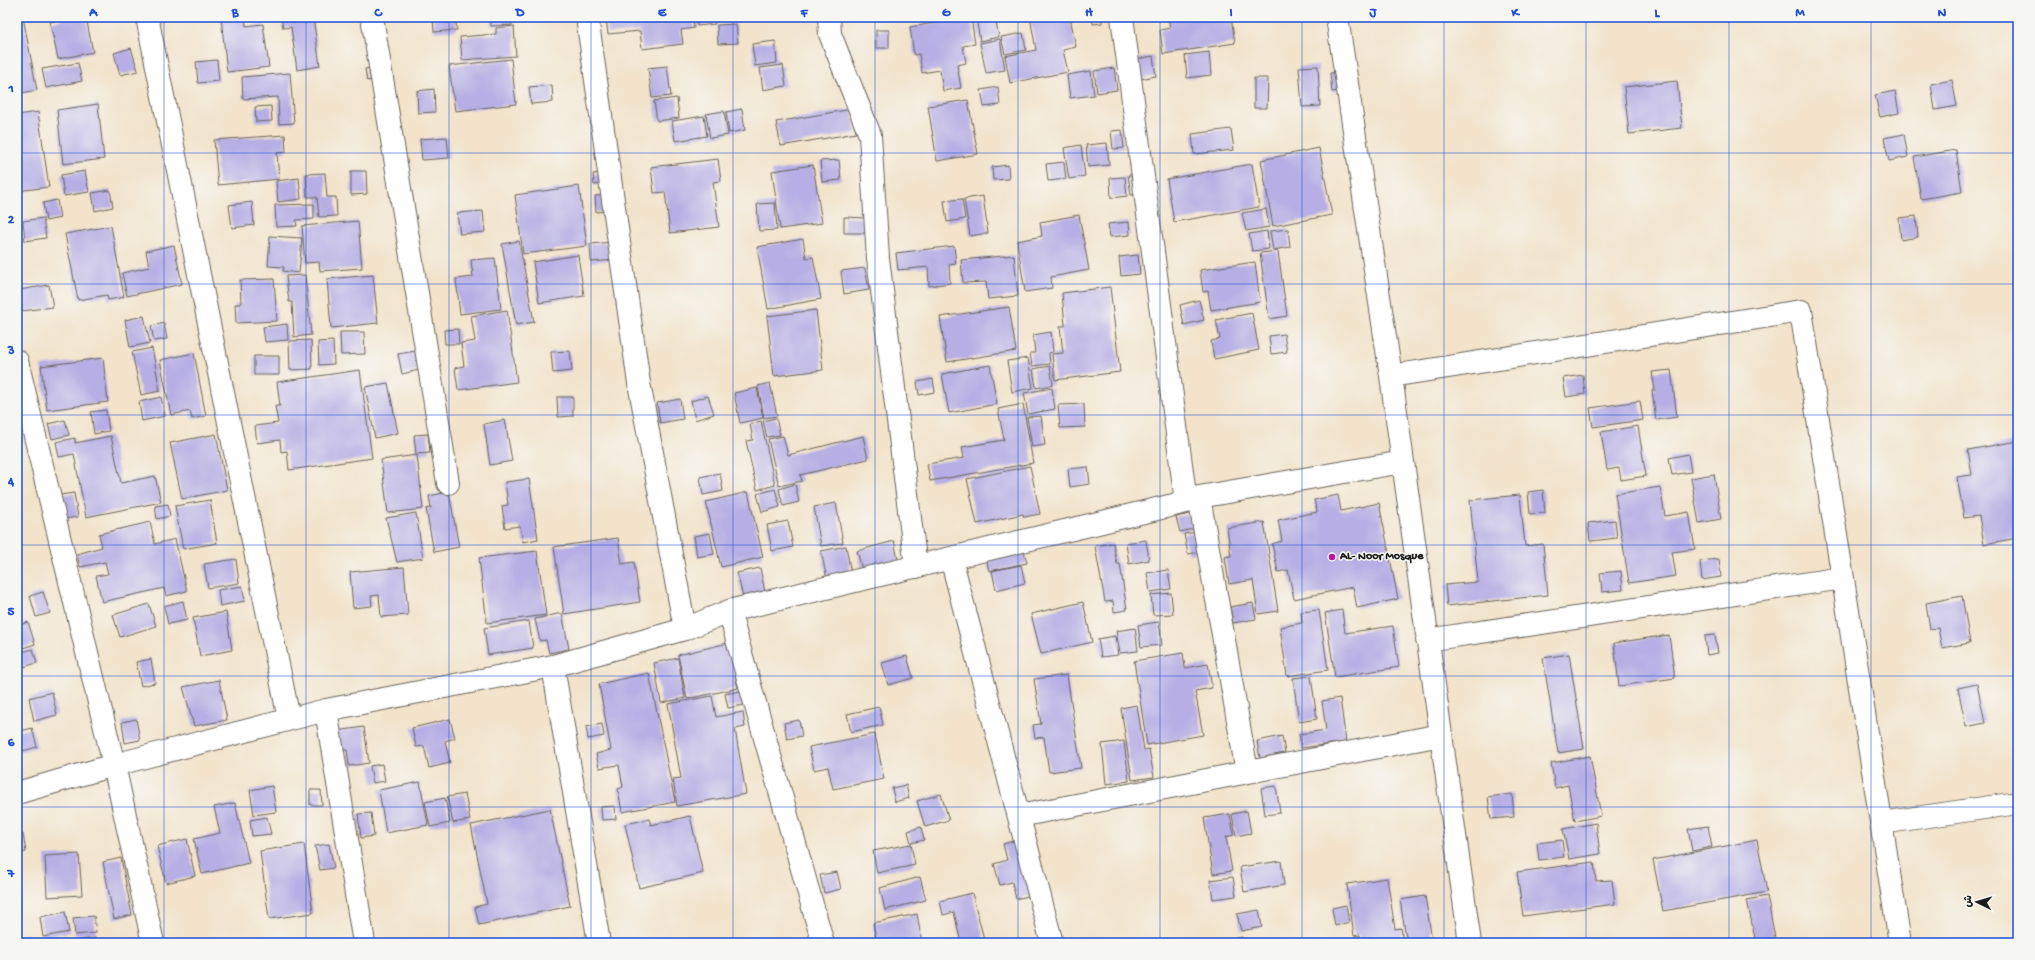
<svg xmlns="http://www.w3.org/2000/svg" width="2035" height="960" font-family="'Gochi Hand','Playpen Sans Arabic',sans-serif">
<style>
.building{fill:#b6aee4}
.lines{fill:none;stroke-linecap:round;stroke-linejoin:round}
.minor-casing{stroke:#676259;stroke-width:24}
.minor{stroke:#fff;stroke-width:22}
.grid{fill:none;stroke:#1d4ed8;stroke-width:1;stroke-opacity:0.55}
.poi-dot{fill:#b5179e;stroke:#f6f6f2;stroke-width:1.5}
.labels{text-anchor:middle;dominant-baseline:central;stroke-width:3;stroke-linejoin:round;paint-order:stroke}
.poi-label{font-size:12px;font-weight:bold;fill:#1c1c1c;stroke:#f6f6f2;text-anchor:start}
.neatline{fill:none;stroke:#1d4ed8;stroke-width:1.5}
.grid-label{font-size:13px;text-anchor:middle;font-weight:bold;fill:#1d4ed8}
</style>
<rect width="100%" height="100%" fill="#f6f6f2"/>
<filter id="ink" filterUnits="userSpaceOnUse"><feTurbulence type="fractalNoise" baseFrequency=".025" numOctaves="2"/><feDisplacementMap in="SourceGraphic" scale="8" xChannelSelector="R" yChannelSelector="G"/><feConvolveMatrix kernelMatrix="1 2 1 2 8 2 1 2 1" color-interpolation-filters="sRGB"/></filter>
<filter id="wash" filterUnits="userSpaceOnUse"><feTurbulence type="fractalNoise" baseFrequency=".012" numOctaves="4" result="noise"/><feDisplacementMap in="SourceGraphic" scale="16" xChannelSelector="R" yChannelSelector="G"/><feGaussianBlur stdDeviation="0.9" result="paint"/><feColorMatrix in="noise" values="0 0 0 0 0 0 0 0 0 0 0 0 0 0 0 0 0 1.4 0 .05"/><feComposite in="paint" operator="in"/></filter>
<g filter="url(#wash)">
<rect width="100%" height="100%" fill="#f2e3ca"/>
<g id="blocks">
<!-- building -->
<path class="building" d="M17 17H23L37 90 17 94Z
M74 17H86L93 52 58 59 50 22Z
M221 17H245L246 26 263 24 269 67 227 72Z
M281 17H313L320 66 297 70 291 27 283 28Z
M433 17H455L457 30 434 32Z
M490 17H511L512 25 491 26Z
M606 17H693L694 28 681 30 683 44 642 49 640 31 608 34Z
M696 17H714L715 24 697 26Z
M971 17 975 44 963 46 966 63 957 65 961 88 943 91 940 70 922 73 919 54 914 55 910 27Z
M976 17H995L999 37 980 41Z
M1030 17H1070L1076 47 1063 50 1068 72 1010 83 1005 56 1036 50Z
M1092 17H1102V23L1093 24Z
M1168 17H1231L1235 43 1163 54 1160 30 1170 28Z
M736 24 738 43 718 44 717 25Z
M514 26 516 56 462 60 460 37 496 34V28Z
M876 30H889V48H876Z
M1023 33 1026 50 1005 54 1001 37Z
M1000 39 1005 70 986 73 980 43Z
M775 41 777 63 755 66 752 44Z
M131 48 138 71 120 75 114 53Z
M1209 52 1211 75 1187 78 1185 55Z
M1153 56 1156 76 1140 79 1137 59Z
M511 59 516 104 455 111 449 66Z
M217 60 219 81 198 83 196 62Z
M78 63 82 81 46 88 42 69Z
M783 65 786 86 763 90 760 68Z
M379 66 381 78 367 81 365 69Z
M667 66 671 96 652 98 648 68Z
M1318 66 1320 106 1302 107 1299 67Z
M1114 68 1117 90 1097 93 1094 71Z
M1091 71 1094 95 1070 98 1067 75Z
M1341 72 1344 90 1332 92 1330 73Z
M290 73 294 123 279 124 278 97 243 99 242 77Z
M1254 78H1268L1267 108H1254Z
M1952 80 1957 106 1935 110 1931 84Z
M1677 81 1682 128 1629 134 1624 87Z
M552 85 553 102 531 104 529 87Z
M998 87 1000 105 984 107 981 90Z
M434 89 435 112 418 113 417 91Z
M1895 91 1899 113 1880 117 1875 95Z
M677 98 679 118 657 121 654 101Z
M968 100 978 154 937 161 928 106Z
M98 104 104 159 63 164 57 110Z
M271 106 272 121 256 122 255 107Z
M742 109 745 130 729 133 726 112Z
M852 109 856 133 781 146 776 122Z
M724 111 728 135 710 138 706 114Z
M38 112 49 187 17 191V115Z
M704 116 707 136 675 141 672 121Z
M1231 129 1234 150 1194 154 1192 134Z
M1122 130 1124 148 1113 149 1111 131Z
M1904 134 1908 157 1889 161 1884 138Z
M285 135 286 152 277 153 279 179 218 185 214 140Z
M447 137 449 158 422 160 420 139Z
M1107 143 1109 165 1088 167 1086 145Z
M1081 145 1085 176 1069 179 1064 148Z
M1319 148 1332 215 1273 226 1261 160Z
M1956 150 1962 192 1921 199 1914 157Z
M718 159 721 181 713 182 719 227 670 233 665 192 654 193 651 167Z
M839 160 841 180 822 182 820 161Z
M1064 162 1066 179 1048 181 1046 164Z
M1252 164 1259 207 1174 222 1167 179Z
M813 165 822 223 780 229 772 171Z
M1008 165 1009 179 993 180 992 167Z
M85 171 89 192 64 196 61 175Z
M351 171H366L367 194 351 195Z
M325 173 327 197H336L337 216 319 217 317 197H307L306 174Z
M605 173V184L594 185 593 174Z
M1140 174 1143 194 1131 195 1128 175Z
M1125 177 1127 196 1111 198 1110 178Z
M299 178 301 199 278 202 276 181Z
M579 186 587 246 523 254 515 195Z
M110 190 113 207 95 211 92 193Z
M608 195 609 211 596 212 595 196Z
M983 196 988 233 970 236 964 199Z
M962 199 965 219 947 222 944 201Z
M57 200 60 218 46 221 43 203Z
M252 202 254 225 232 228 229 205Z
M775 203 777 230 759 231 757 204Z
M314 204V219L296 220 297 226 276 227 275 205Z
M1266 209 1269 227 1246 231 1242 213Z
M483 211 485 232 460 234 457 213Z
M1079 215 1089 270 1051 277 1052 288 1025 292 1017 241 1042 236 1040 222Z
M1916 216 1918 237 1901 240 1899 218Z
M844 217 866 218V233H844Z
M43 218 46 238 25 241 23 221Z
M358 221 362 268 320 271 319 262 305 263 302 226Z
M1129 222 1130 235 1110 237 1108 224Z
M111 226 124 297 108 300 107 295 78 300 65 234Z
M1288 229 1290 247 1273 250 1270 231Z
M1267 231 1269 249 1252 251 1249 234Z
M270 236 302 238 299 273 283 271 284 267 268 266Z
M803 239 806 258 813 257 821 299 768 309 757 247Z
M519 241 534 322 516 325 502 244Z
M614 242 615 260 591 262 590 244Z
M174 245 182 284 127 296 122 273 149 267 146 251Z
M954 246 956 264 949 265 950 283 929 286 928 267 898 270 896 253Z
M1278 251 1287 316 1269 319 1260 253Z
M578 255 584 296 539 303 533 262Z
M1014 255 1018 296 988 299 986 282 963 283 961 260Z
M1138 255 1140 274 1121 276 1119 257Z
M495 258 501 309 460 314 456 279 473 277 471 260Z
M1255 262 1260 302 1211 310 1208 291 1203 292 1200 270Z
M865 268 869 290 844 294 841 271Z
M305 275 311 335 294 337 292 302H289L286 276Z
M373 275 378 323 331 328 327 279Z
M274 279 277 321 236 323 235 304H241L240 280Z
M49 285 53 307 22 311 19 290Z
M1110 287 1120 372 1055 380 1052 354 1063 353 1060 326H1065L1062 293Z
M1199 300 1204 320 1184 325 1180 305Z
M1009 307 1016 351 947 362 940 317Z
M507 310 517 382 458 390 455 368 464 366 461 343 475 341 471 316Z
M816 310 823 370 774 376 767 316Z
M1252 313 1259 350 1214 359 1211 341 1220 339 1216 320Z
M144 316 150 343 130 347 125 320Z
M164 323 167 339 154 341 151 326Z
M287 324 288 340 265 342 263 327Z
M458 329 459 344H445L444 330Z
M340 332H364L365 354 341 355Z
M1051 332 1053 352 1049 353 1050 364 1032 366 1030 353H1035L1033 335Z
M1284 334 1287 352 1271 354 1269 336Z
M311 340 312 369 290 370 289 341Z
M333 341 334 364 319 365 318 342Z
M152 348 160 391 141 395 132 352Z
M415 351 419 370 402 374 398 354Z
M570 351 572 371 553 373 551 352Z
M194 353 206 416 192 419 190 411 171 415 160 360Z
M254 356H279V375H254Z
M103 358 108 402 47 410 41 366Z
M1028 358 1033 388 1012 392 1007 361Z
M990 365 997 404 949 413 942 374Z
M1050 366 1053 385 1036 388 1033 369Z
M360 370 372 458 289 470 287 451 281 452 280 440 257 443 255 426 278 423 275 406H280L277 382Z
M1671 370 1677 417 1656 420 1652 390H1655L1652 372Z
M1583 375 1585 394 1566 397 1563 378Z
M933 379 935 392 919 395 917 382Z
M388 383 398 433 375 438 365 387Z
M770 383 777 416 764 418 758 386Z
M757 388 763 418 740 423 734 393Z
M1052 388 1055 409 1028 414 1024 393Z
M708 396 714 414 695 420 691 401Z
M161 397 165 416 142 421 139 402Z
M557 397H573V416L558 417Z
M680 399 683 419 660 423 657 403Z
M1640 401 1643 420 1593 427 1590 408Z
M1023 404 1033 463 930 481 927 464 964 458 962 447 1004 440 998 409Z
M1084 404 1085 427 1060 428 1058 405Z
M106 410 109 431 94 434 91 412Z
M1041 416 1045 445 1032 447 1027 417Z
M776 418 780 435 767 437 763 421Z
M65 420 69 435 52 439 48 424Z
M505 420 512 461 490 465 484 424Z
M761 421 775 485 757 490 746 441 753 440 750 424Z
M1638 426 1646 476 1621 480 1619 468 1607 470 1601 432Z
M216 434 227 490 182 499 170 443Z
M428 434 430 453 416 454 414 435Z
M111 436 121 483 155 476 161 502 86 517 74 454 59 457 56 442 75 438V443Z
M783 436 788 455 863 436 868 459 800 475 802 481 779 486 768 439Z
M2018 441V538L1984 544 1979 516 1964 518 1957 477 1972 475 1968 450Z
M1688 454 1691 472 1672 475 1669 458Z
M417 455 423 509 388 513 381 460Z
M1030 466 1040 514 1024 517 1023 514 977 524 967 479Z
M1088 467 1090 484 1070 487 1068 469Z
M720 473 723 491 703 495 700 477Z
M1714 474 1721 519 1699 523 1691 478Z
M529 479 538 539 523 542 520 526 505 528 502 506 508 505 505 482Z
M795 484 799 502 783 506 779 489Z
M1660 487 1665 516 1689 512 1695 549 1672 552 1676 576 1629 583 1615 494Z
M775 489 780 507 762 512 757 494Z
M1543 490 1545 513 1530 514 1528 492Z
M449 492 459 547 434 552 426 509 431 508 429 496Z
M748 492 763 557 721 567 706 502Z
M74 493 78 517 65 519 60 495Z
M1338 495 1341 511 1379 503 1398 599 1357 608 1353 587 1294 599 1288 570 1278 572 1272 544 1282 541 1278 520 1317 512 1314 500Z
M1520 495 1525 546 1543 544 1548 595 1447 606 1445 585 1478 582 1470 500Z
M210 500 217 543 183 549 175 506Z
M836 503 843 543 821 546 814 507Z
M168 504 170 516 157 519 155 506Z
M1199 512 1202 527 1180 532 1176 517Z
M416 513 423 558 397 562 386 518Z
M1615 520 1617 538 1590 541 1588 523Z
M788 521 793 547 772 551 767 525Z
M150 522 155 544 175 539 187 591 166 596 164 588 102 602 96 576 108 574 105 562 80 567 77 554 102 547 99 534Z
M1264 522 1278 611 1258 614 1253 580 1229 584 1225 557 1231 556 1227 528Z
M1202 531 1205 551 1188 554 1184 534Z
M710 533 714 554 697 557 694 536Z
M618 538 622 564 634 562 640 602 564 614 554 547Z
M1146 540 1149 560 1129 564 1126 543Z
M894 541 899 564 863 573 857 551Z
M1113 543 1117 564H1120L1127 610 1114 612 1113 601 1105 602 1095 546Z
M846 546 851 574 827 579 821 551Z
M1023 548 1027 563 989 571 986 557Z
M537 551 546 615 487 623 479 558Z
M236 559 239 583 208 588 204 564Z
M1719 559 1721 577 1702 580 1700 561Z
M1021 565 1025 583 996 590 992 571Z
M404 567 408 615 381 617 379 595 371 596 372 606 353 608 350 572Z
M760 568 765 592 743 597 737 573Z
M1168 570 1171 589 1150 592 1147 573Z
M1621 571 1623 590 1602 592 1600 573Z
M242 586 245 601 220 606 218 590Z
M43 592 50 613 36 617 30 596Z
M1171 593 1173 614 1153 615 1151 595Z
M1962 596 1970 643 1942 648 1938 628 1930 629 1926 603Z
M183 601 187 620 168 624 164 606Z
M1083 602 1092 642 1041 654 1031 614Z
M1253 603 1256 619 1233 623 1230 607Z
M149 604 156 626 120 637 113 615Z
M1319 610 1328 670 1287 676 1280 627 1302 623 1301 612Z
M1342 610 1345 633 1393 626 1399 667 1335 677 1325 613Z
M226 612 232 650 200 656 193 618Z
M562 613 569 649 549 653 546 640 540 641 535 619Z
M529 621 533 648 488 655 484 628Z
M28 622 35 644 17 650V626Z
M1159 622 1162 645 1141 647 1138 625Z
M1135 628 1138 651 1120 653 1116 631Z
M1669 635 1675 678 1619 686 1614 643Z
M1715 635 1718 653 1707 655 1705 636Z
M1115 636 1118 655 1101 657 1098 639Z
M728 643 738 688 687 699 678 655Z
M33 649 37 663 17 669V653Z
M1183 653 1185 668 1208 664 1212 688 1195 691 1203 735 1147 745 1134 661Z
M1569 654 1584 749 1558 753 1543 658Z
M907 656 913 678 888 685 882 663Z
M678 658 685 698 661 703 654 663Z
M151 659 155 683 141 686 136 662Z
M649 673 675 802 622 812 618 789 623 787 619 765 599 768 596 754 611 750 599 684Z
M1067 675 1081 768 1049 772 1044 737 1035 738 1033 725 1041 724 1034 679Z
M1311 676 1317 719 1299 722 1293 678Z
M219 680 227 720 194 726 183 687Z
M1977 684 1985 723 1966 727 1958 688Z
M741 691 744 705 728 708 725 694Z
M52 692 57 715 34 721 29 698Z
M712 696 716 717 743 712 745 727 735 729 746 794 677 806 673 779 681 778 668 704Z
M1340 698 1346 742 1301 748 1299 734 1326 730 1322 701Z
M1137 705 1144 750 1149 749 1154 777 1132 780 1121 708Z
M879 707 883 725 851 732 847 714Z
M136 719 140 740 125 743 122 722Z
M450 719 455 738 445 741 450 763 429 768 424 746 416 747 412 728Z
M799 720 802 736 787 739 784 723Z
M602 724 604 736 588 739 586 727Z
M364 727 369 763 349 766 347 750 339 751 336 731Z
M32 728 37 747 19 752 17 732Z
M875 734 884 779 833 789 828 767 814 770 809 747Z
M1282 736 1285 753 1260 758 1257 741Z
M1124 741 1129 781 1106 784 1102 744Z
M1590 756 1601 816 1575 821 1568 785 1555 788 1551 763Z
M382 764 385 781 373 783 370 766Z
M420 782 428 825 386 833 379 790Z
M906 785 909 798 895 802 892 788Z
M272 786 276 812 254 815 250 790Z
M1276 786 1280 813 1265 815 1261 788Z
M310 790H321L322 805H310Z
M465 794 470 820 453 823 447 797Z
M941 794 949 820 925 827 917 801Z
M1512 794 1514 817 1491 819 1488 797Z
M445 798 450 823 430 827 425 802Z
M235 803 249 863 202 874 194 839 220 833 214 807Z
M615 806 616 819 602 820 601 807Z
M550 809 570 906 479 925 475 907 487 904 471 825Z
M1247 811 1251 833 1236 836 1232 814Z
M371 813 374 836 361 838 358 814Z
M1230 814 1234 835 1226 837 1232 871 1213 874 1204 818Z
M690 816 703 873 639 888 625 824 649 819 651 825Z
M267 817 271 834 252 836 250 820Z
M1596 823 1600 854 1569 859 1563 829Z
M1708 826 1712 847 1692 851 1688 829Z
M921 827 924 840 911 843 908 831Z
M23 834 26 852 17 854V836Z
M187 839 195 876 166 883 157 846Z
M1017 840 1032 895 1016 899 1012 882 1000 885 994 864 1007 860 1003 844Z
M1562 840 1564 857 1539 860 1537 843Z
M1757 840 1767 892 1663 911 1653 860Z
M304 844 313 913 269 919 260 851Z
M329 844 334 868 320 870 315 846Z
M911 844 915 865 877 873 873 851Z
M79 854 82 895 47 897 45 856Z
M121 858 132 915 114 919 103 862Z
M1281 861 1284 885 1244 892 1240 867Z
M1594 862 1596 881 1612 880 1615 904 1523 916 1517 872Z
M837 872 841 889 824 893 820 875Z
M920 877 926 900 885 910 880 888Z
M1233 877 1236 896 1213 899 1210 880Z
M1387 878 1395 929 1401 928 1403 943H1361L1360 935 1354 936 1347 884Z
M972 893 985 943H961L954 912 943 915 940 901Z
M1425 896 1432 940 1407 943 1400 900Z
M1767 896 1776 943H1756L1747 900Z
M1346 905 1349 922 1335 926 1332 908Z
M1259 910 1262 927 1241 931 1237 914Z
M65 912 69 932 43 937 40 917Z
M917 914 922 943H877L873 923Z
M94 916 96 933 75 935 73 918Z
M1242 937 1243 943H1220V941Z
M95 938 96 943H69V942Z
M138 938V943H123L122 939Z"/>
</g>
</g>
<g filter="url(#ink)">
<use href="#blocks" fill-opacity="0" stroke="#676259" stroke-width="1"/>
<g class="lines">
<!-- minor casing -->
<g class="minor-casing">
<path id="minor" d="M147 17 289 719
M372 17 448 483
M587 17 639 383 685 629
M829 17 830 34 870 135 878 258 916 567
M1122 17 1186 502
M1337 17 1391 376 1470 943
M17 361 114 765 153 943
M1391 376 1801 311 1900 943
M1199 497 1247 772
M951 558 1052 943
M729 611 823 943
M1427 640 1843 578
M553 666 599 943
M326 710 364 943
M17 793 114 765 326 710 553 666 685 629 729 611 1186 502 1199 497 1403 462
M1019 816 1441 735
M1881 823 2018 803"/>
</g>
<!-- minor -->
<use href="#minor" class="minor"/>
</g>
</g>
<!-- grid -->
<path class="grid" d="M164 17V943M306 17V943M449 17V943M591 17V943M733 17V943M875 17V943M1018 17V943M1160 17V943M1302 17V943M1444 17V943M1586 17V943M1729 17V943M1871 17V943M17 153H2018M17 284H2018M17 415H2018M17 545H2018M17 676H2018M17 807H2018"/>
<!-- markers -->
<circle class="poi-dot" cx="1332" cy="557" r="4"/>
<g class="labels">
<!-- poi labels -->
<g class="poi-label">
<text x="1340" y="557">AL- Noor Mosque</text>
</g>
</g>
<!-- margin -->
<rect width="2035" height="960" fill="none" stroke="#f6f6f2" stroke-width="44"/>
<!-- north arrow -->
<g transform="translate(1977 902) rotate(275)" stroke="#f6f6f2" stroke-width="3" paint-order="stroke">
<path d="M0-3L7 15L0 10L-7 15Z" fill="#1c1c1c"/>
<text y="-6" font-size="11" font-weight="bold" text-anchor="middle" fill="#1c1c1c">ش</text>
</g>
<rect x="22" y="22" width="1991" height="916" class="neatline"/>
<g class="grid-label">
<text x="93" y="16">A</text>
<text x="235" y="16">B</text>
<text x="378" y="16">C</text>
<text x="520" y="16">D</text>
<text x="662" y="16">E</text>
<text x="804" y="16">F</text>
<text x="946" y="16">G</text>
<text x="1089" y="16">H</text>
<text x="1231" y="16">I</text>
<text x="1373" y="16">J</text>
<text x="1515" y="16">K</text>
<text x="1657" y="16">L</text>
<text x="1800" y="16">M</text>
<text x="1942" y="16">N</text>
<text x="11" y="92">1</text>
<text x="11" y="223">2</text>
<text x="11" y="354">3</text>
<text x="11" y="485">4</text>
<text x="11" y="615">5</text>
<text x="11" y="746">6</text>
<text x="11" y="877">7</text>
</g>
</svg>
